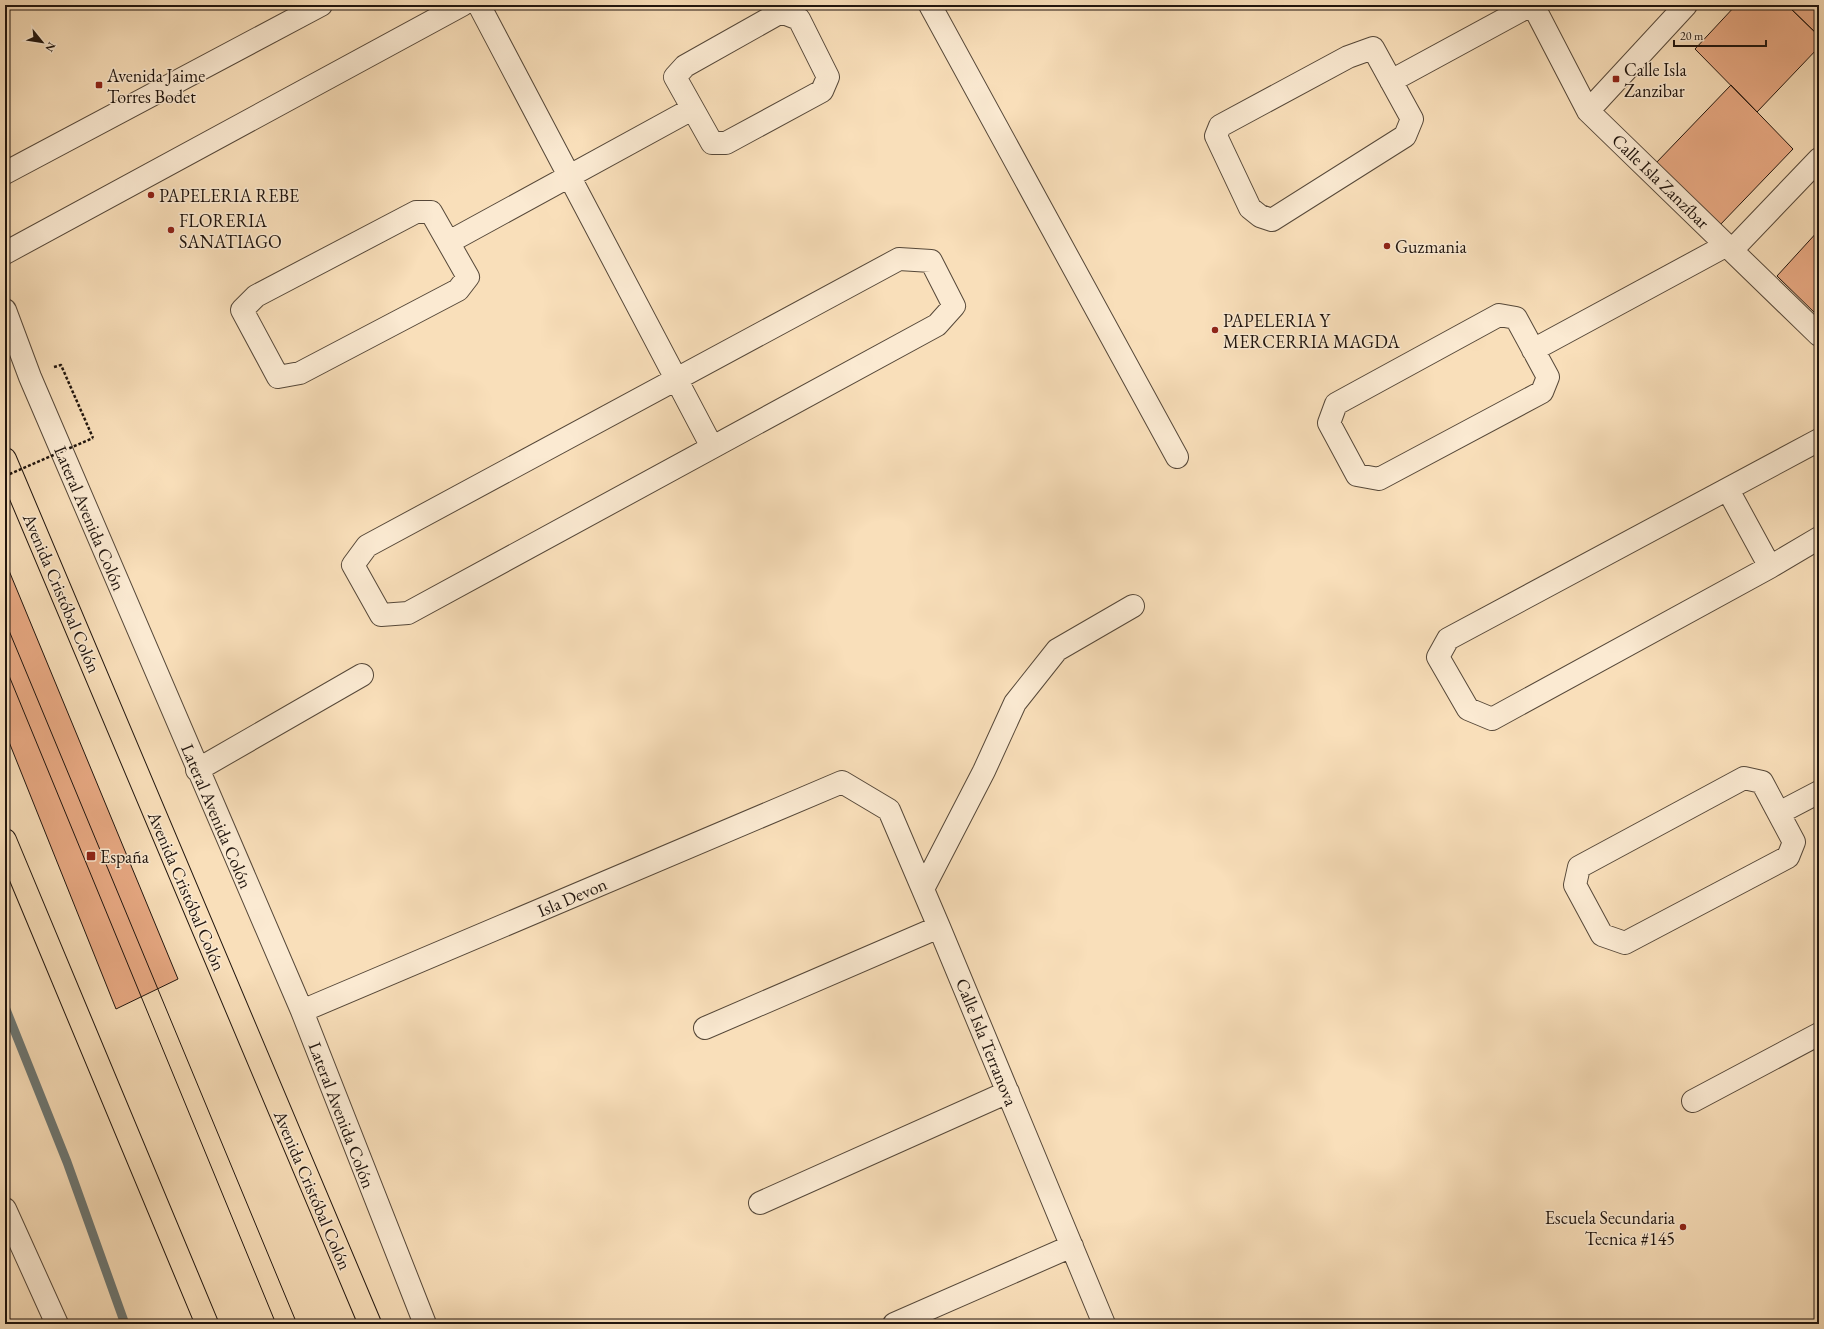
<svg xmlns="http://www.w3.org/2000/svg" width="1824" height="1329" font-family="'EB Garamond',serif">
<style>
.lines{fill:none;stroke-linecap:round;stroke-linejoin:round}
.stream{stroke:#6d7875;stroke-width:9}
.building{fill:#e9aa84;stroke:#20150e}
.minor-casing{stroke:#564839;stroke-width:24}
.major-casing{stroke:#20150e;stroke-width:24}
.path{stroke:#20150e;stroke-width:2.5;stroke-dasharray:3 2;stroke-linecap:butt}
.minor{stroke:#fbead2;stroke-width:22}
.major{stroke:#f9dfba;stroke-width:22}
.tram{stroke:#20150e;stroke-width:1}
.path-bridge{stroke:#20150e;stroke-width:2.5;stroke-dasharray:3 2;stroke-linecap:butt}
.poi-dot{fill:#8f2418;stroke:#fbead2;stroke-width:1.5}
.labels{text-anchor:middle;dominant-baseline:central;stroke-width:3;stroke-linejoin:round;paint-order:stroke}
.poi-label{font-size:18px;fill:#20150e;stroke:#fbead2;text-anchor:start}
.street-label{font-size:18px;fill:#20150e;stroke:#fbead2}
</style>
<rect width="100%" height="100%" fill="#f9dfba"/>
<filter id="stains"><feTurbulence type="fractalNoise" baseFrequency=".005" numOctaves="4"/><feColorMatrix values="0 0 0 0 .2 0 0 0 0 .09 0 0 0 0 .02 0 0 0 .5 -.17"/></filter>
<radialGradient id="worn" r=".72"><stop offset=".6" stop-color="#630" stop-opacity="0"/><stop offset="1" stop-color="#630" stop-opacity=".3"/></radialGradient>
<g class="lines">
<!-- stream -->
<path class="stream" d="M5 1007 67 1162 125 1324"/>
</g>
<!-- building -->
<path class="building" d="M1736 5H1787L1819 36V47L1757 112 1695 49Z
M1787 5H1819V36Z
M1731 85 1793 149 1719 226 1655 164Z
M1819 230V317L1777 276Z
M5 561 178 979 116 1009 5 732Z"/>
<g class="lines">
<!-- minor casing -->
<g class="minor-casing">
<path id="minor" d="M479 5 712 447
M930 5 1177 457
M1533 5 1588 111 1819 335
M781 12 799 19 828 77 822 91 726 143H712L675 77 685 66Z
M1373 48 1412 119 1405 136 1272 220 1260 216 1250 208 1216 136 1220 126 1348 57Z
M1391 81 1531 5
M1588 111 1686 5
M5 173 321 5
M416 212H431L468 277 458 290 300 373 278 377 242 310 256 296Z
M449 242 692 109
M1732 250 1819 159
M5 253 462 5
M899 259 931 261 954 306 937 325 408 613 381 615 353 565 367 546Z
M5 310 30 377 302 1011 425 1324
M1499 315 1516 318 1548 377 1542 392 1379 479 1357 475 1329 423 1336 404Z
M1533 350 1727 245
M1819 440 1448 639 1438 657 1468 709 1492 719 1770 567 1819 538
M1728 490 1770 567
M197 770 362 675
M1744 778 1762 782 1794 842 1788 857 1625 943 1602 935 1575 885 1579 867Z
M1779 813 1819 792
M923 889 984 771 1015 703 1057 650 1133 606
M302 1011 842 782 889 810 939 927 1104 1324
M705 1028 939 927
M1693 1101 1819 1034
M760 1203 1008 1092
M5 1209 57 1324
M894 1324 1072 1246"/>
</g>
<!-- major casing -->
<g class="major-casing">
<path id="major" d="M5 459 370 1324
M5 840 207 1324"/>
</g>
<!-- path -->
<path class="path" d="M54 367 61 365 93 438"/>
<!-- minor -->
<use href="#minor" class="minor"/>
<!-- major -->
<use href="#major" class="major"/>
<!-- tram -->
<path class="tram" d="M5 621 297 1324
M5 666 276 1324"/>
<!-- path-bridge -->
<path class="path-bridge" d="M5 476 93 438"/>
</g>
<!-- markers -->
<g class="poi-dot">
<rect x="1612" y="75" width="8" height="8" rx="2"/>
<rect x="95" y="81" width="8" height="8" rx="2"/>
<circle cx="151" cy="195" r="4"/>
<circle cx="171" cy="230" r="4"/>
<circle cx="1387" cy="246" r="4"/>
<circle cx="1215" cy="330" r="4"/>
<rect x="86" y="851" width="10" height="10" rx="2"/>
<circle cx="1683" cy="1227" r="4"/>
</g>
<g class="labels">
<!-- poi labels -->
<g class="poi-label">
<text x="1624" y="69">Calle Isla<tspan x="1624" dy="21">Zanzibar</tspan></text>
<text x="107" y="75">Avenida Jaime<tspan x="107" dy="21">Torres Bodet</tspan></text>
<text x="159" y="195">PAPELERIA REBE</text>
<text x="179" y="220">FLORERIA<tspan x="179" dy="21">SANATIAGO</tspan></text>
<text x="1395" y="246">Guzmania</text>
<text x="1223" y="320">PAPELERIA Y<tspan x="1223" dy="21">MERCERRIA MAGDA</tspan></text>
<text x="100" y="856">España</text>
<text x="1675" y="1217" text-anchor="end">Escuela Secundaria<tspan x="1675" dy="21">Tecnica #145</tspan></text>
</g>
<!-- street labels -->
<g class="street-label">
<text transform="translate(1661 181) rotate(44)">Calle Isla Zanzíbar</text>
<text transform="translate(90 518) rotate(67)">Lateral Avenida Colón</text>
<text transform="translate(62 593) rotate(67)">Avenida Cristóbal Colón</text>
<text transform="translate(217 816) rotate(67)">Lateral Avenida Colón</text>
<text transform="translate(187 891) rotate(67)">Avenida Cristóbal Colón</text>
<text transform="translate(572 897) rotate(-23)">Isla Devon</text>
<text transform="translate(987 1042) rotate(68)">Calle Isla Terranova</text>
<text transform="translate(342 1115) rotate(69)">Lateral Avenida Colón</text>
<text transform="translate(313 1190) rotate(67)">Avenida Cristóbal Colón</text>
</g>
</g>
<!-- margin -->
<rect width="1824" height="1329" fill="none" stroke="#f9dfba" stroke-width="20"/>
<rect x="6" y="6" width="1812" height="1317" fill="none" stroke="#20150e" stroke-width="2"/>
<rect x="10" y="10" width="1804" height="1309" fill="none" stroke="#20150e"/>
<!-- north arrow -->
<g transform="translate(42 42) rotate(120)" stroke="#fbead2" stroke-width="3" paint-order="stroke">
<path d="M0-3L7 15L0 10L-7 15Z" fill="#20150e"/>
<text y="-6" font-size="11" font-weight="bold" text-anchor="middle" fill="#20150e">N</text>
</g>
<!-- scale -->
<path d="M1674 40v6h92v-6" fill="none" stroke="#20150e" stroke-width="2"/>
<text x="1680" y="40" font-size="12" fill="#20150e" stroke="#fbead2" stroke-width="3" paint-order="stroke">20 m</text>
<rect width="100%" height="100%" filter="url(#stains)"/>
<rect width="100%" height="100%" fill="url(#worn)"/>
</svg>
